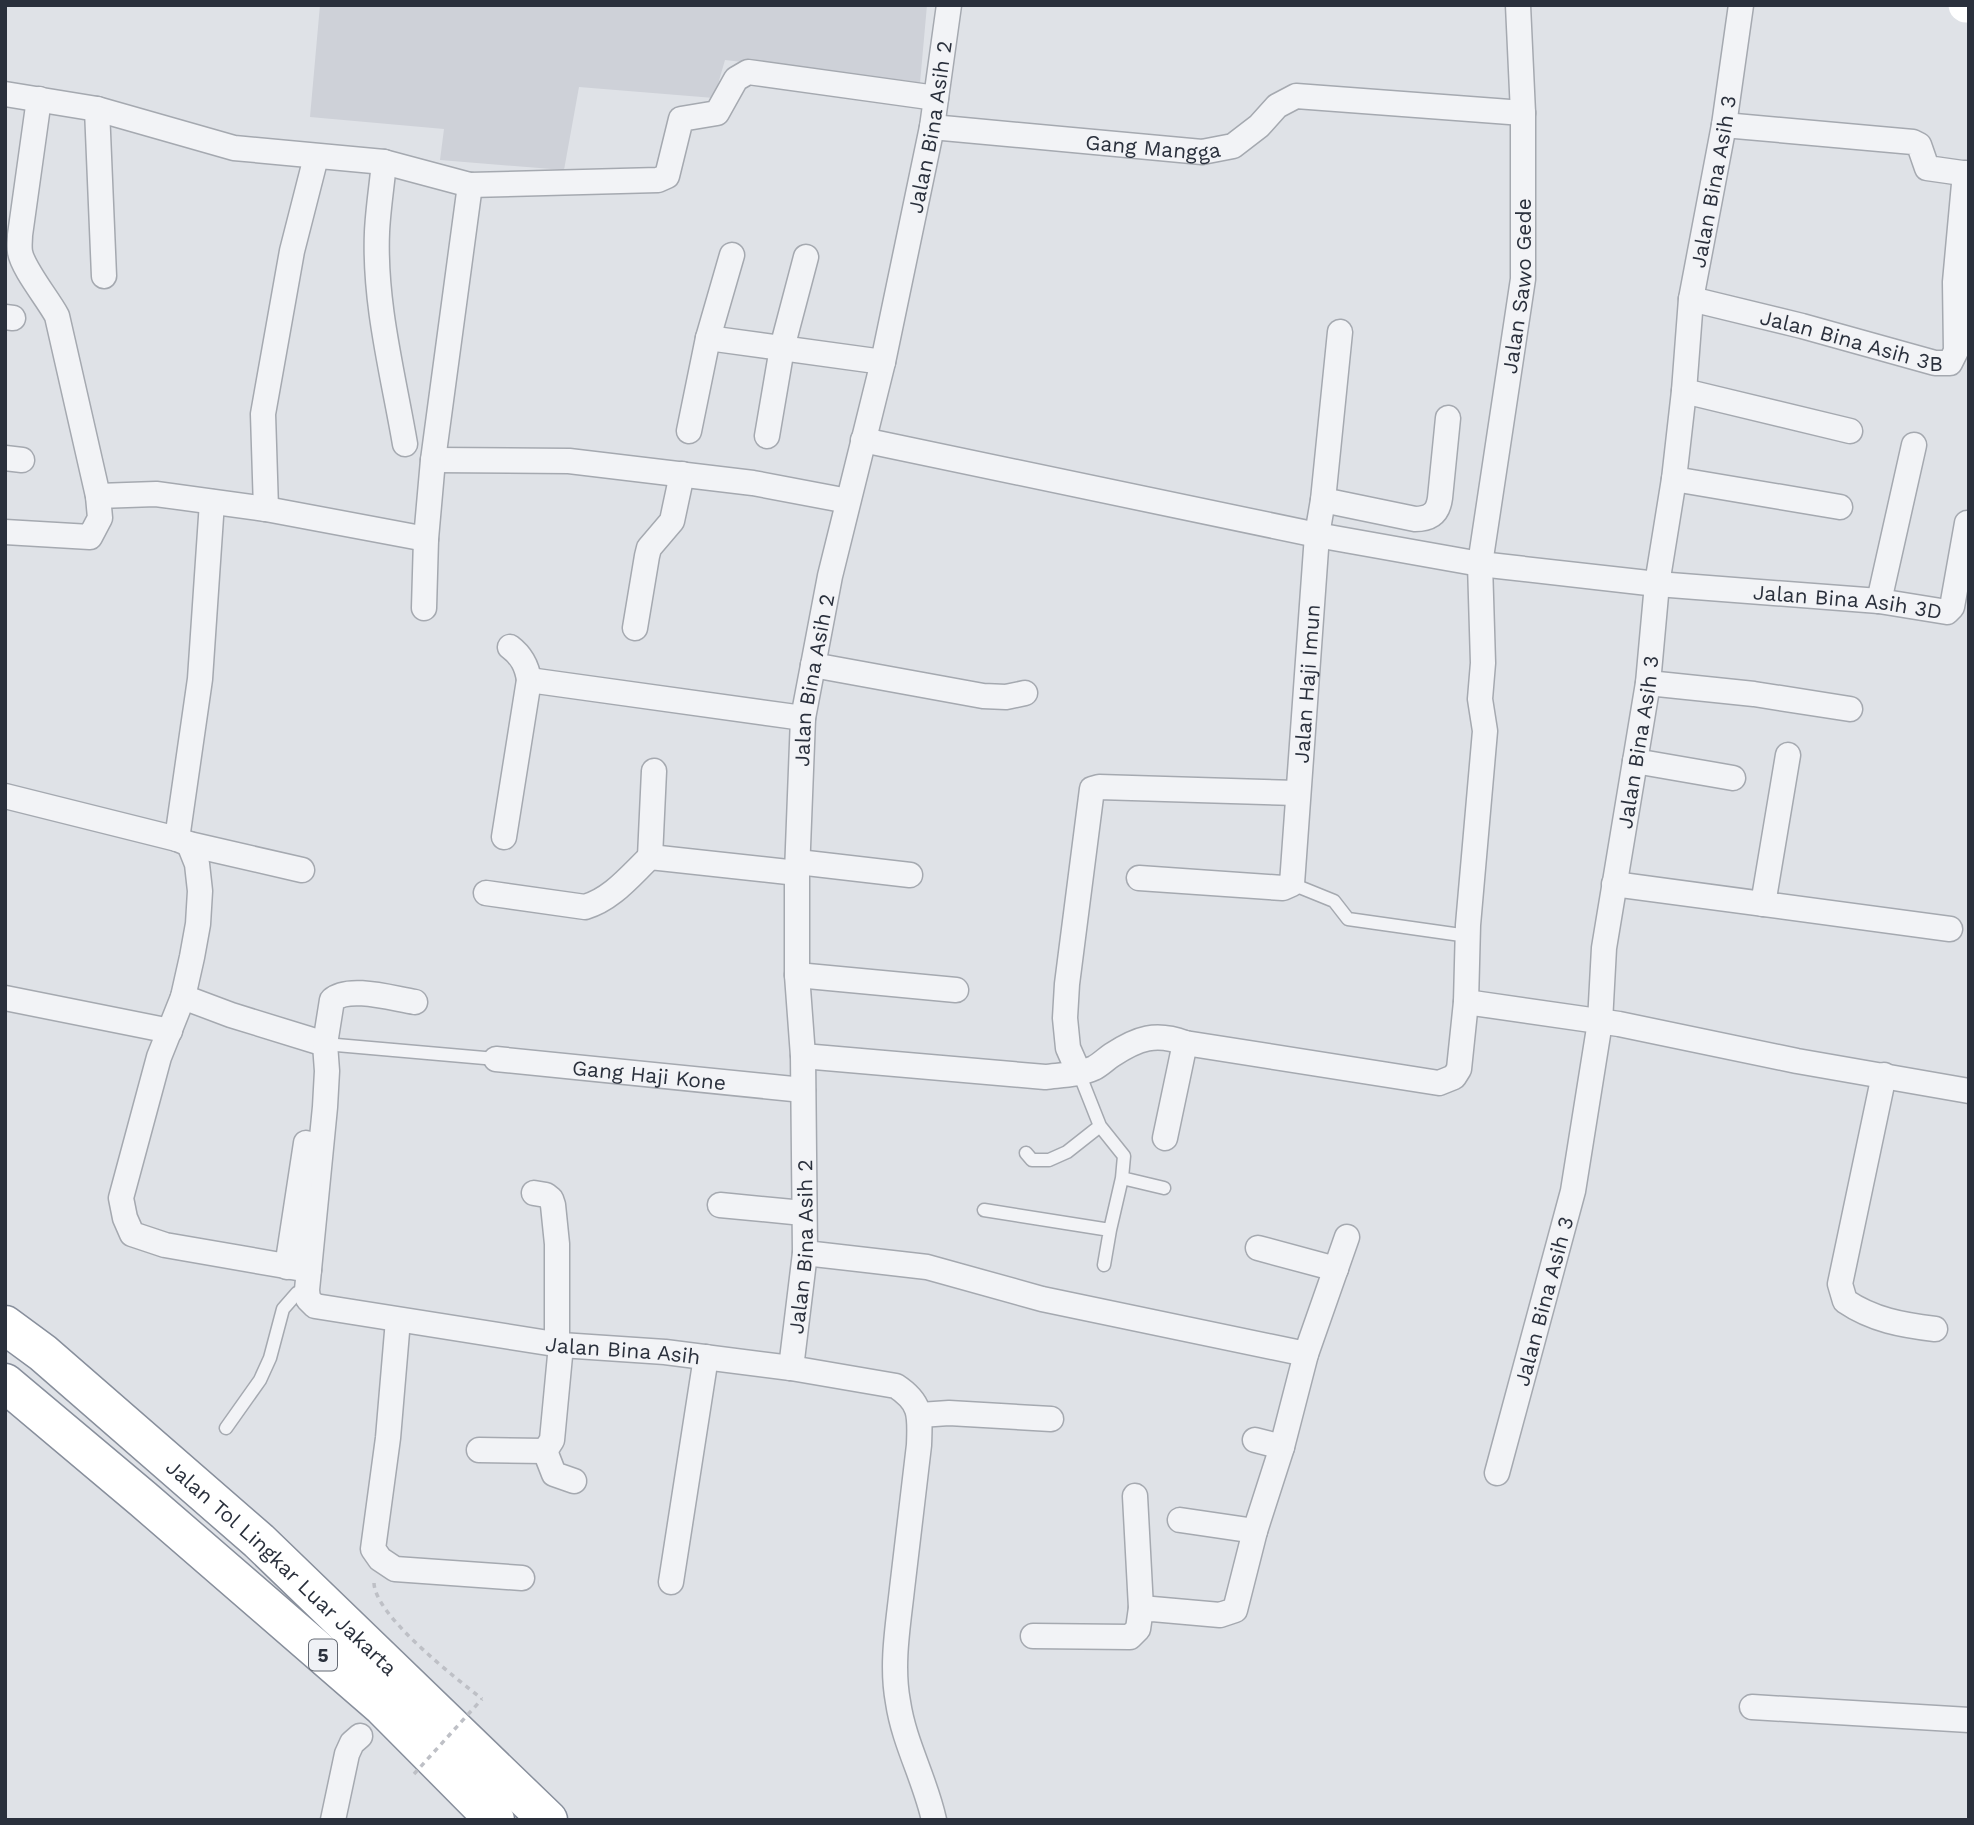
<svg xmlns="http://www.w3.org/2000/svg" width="1974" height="1825" font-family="'Work Sans',sans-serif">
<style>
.built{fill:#ced1d8}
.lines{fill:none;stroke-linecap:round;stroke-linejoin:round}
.service-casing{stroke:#a5a9b0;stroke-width:15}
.minor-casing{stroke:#a5a9b0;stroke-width:27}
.motorway-casing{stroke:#888f9c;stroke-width:41}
.path{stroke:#bec0c6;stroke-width:3.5;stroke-dasharray:5 5;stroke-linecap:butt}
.service{stroke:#f2f3f6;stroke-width:12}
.minor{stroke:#f2f3f6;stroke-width:24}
.secondary{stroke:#fff;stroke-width:35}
.motorway{stroke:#fff;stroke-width:38}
.path-bridge{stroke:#bec0c6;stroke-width:3.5;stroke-dasharray:5 5;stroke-linecap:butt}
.labels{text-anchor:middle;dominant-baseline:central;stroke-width:7;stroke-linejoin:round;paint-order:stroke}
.shield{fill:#eff1f5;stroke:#656a74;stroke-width:2}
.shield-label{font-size:19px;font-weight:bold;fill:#2a303c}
.street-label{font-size:21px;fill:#2a303c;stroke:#eff1f5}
</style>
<rect width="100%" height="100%" fill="#dfe2e7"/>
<!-- built -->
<path class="built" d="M320 5H927L920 83 725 60 714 98 579 87 564 170 440 160 444 129 310 117Z"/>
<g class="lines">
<!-- service casing -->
<g class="service-casing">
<path id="service" d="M1292 884 1334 901 1348 919 1468 936
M325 1044 496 1059
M1026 1153 1032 1160H1049L1067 1152 1100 1126
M1122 1178 1164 1188
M984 1210 1110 1230 1122 1178 1124 1156 1100 1126 1079 1073
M1104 1265 1110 1230
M226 1428 260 1380 270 1358 283 1309 297 1293 307 1290"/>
</g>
<!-- minor casing -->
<g class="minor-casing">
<g id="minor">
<path d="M5 94 97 109 234 148 384 162 470 185 658 180 667 176 681 119 717 113 736 79 748 72 936 98"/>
<path d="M97 109 104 276"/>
<path d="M1724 125 1913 142 1919 145 1927 168 1969 174"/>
<path id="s1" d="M932 127 1202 152 1233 146 1259 126 1277 106 1296 96 1523 113"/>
<path d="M384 162C382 185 378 209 377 232 374 303 393 374 405 444"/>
<path id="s2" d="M1691 299 1802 326 1935 363H1950L1956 351 1955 282 1965 173"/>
<path d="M5 317 13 318"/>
<path d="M708 338 883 362"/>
<path d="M1684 391 1850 431"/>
<path d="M689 431 708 338 732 255"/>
<path d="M767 436 782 348 806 257"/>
<path id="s3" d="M863 440 1317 535 1480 564 1657 584 1879 601 1947 612 1952 607 1967 523"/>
<path d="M5 458 22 460"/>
<path d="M433 460 569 461 753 483 848 501"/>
<path d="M1674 479 1840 507"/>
<path d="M98 496 156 494 266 509 426 539"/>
<path d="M1323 500 1415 519C1430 519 1438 513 1440 498L1448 418"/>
<path d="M266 509 263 414 292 251 316 157"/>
<path d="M5 532 90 537 100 518 98 496 57 316C48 299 23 269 20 252 19 246 20 240 20 235L39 99"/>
<path d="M1879 601 1914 445"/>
<path d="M424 608 426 539 433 460 470 185"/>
<path d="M635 628 647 556 649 548 672 521 682 474"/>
<path d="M813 665 983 696 1006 697 1025 693"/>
<path d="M529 680 803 718"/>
<path d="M1648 683 1754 694 1850 709"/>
<path d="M1635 761 1733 778"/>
<path d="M5 796 177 839 189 844 302 870"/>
<path d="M504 837 529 680C527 666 522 656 510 647"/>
<path d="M177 839 200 679 212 502"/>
<path d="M189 844 197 864 200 891 198 924 192 957 183 997 159 1057 121 1198 125 1218 132 1234 165 1245 309 1270"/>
<path d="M650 857 654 771"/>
<path d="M798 862 910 875"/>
<path id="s4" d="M1139 878 1283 888 1292 884 1317 535 1323 500 1340 332"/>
<path d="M1614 884 1950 929"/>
<path d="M486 893 585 907C612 899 630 876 650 857L797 873"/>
<path d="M1763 904 1788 755"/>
<path d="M797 975 956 990"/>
<path d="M183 997 231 1015 325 1044"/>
<path d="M5 998 170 1031"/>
<path id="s5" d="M415 1002C394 999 349 985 332 1000L325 1044 327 1071 325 1107 307 1290 308 1299 315 1306 561 1345 665 1352 791 1368 896 1386C922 1403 920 1416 919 1445 913 1493 908 1541 902 1589 898 1626 891 1665 898 1702 904 1743 925 1779 934 1820"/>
<path d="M1466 1002 1619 1024 1797 1061 1969 1091"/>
<path id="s6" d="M803 1056 1045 1077C1061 1075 1079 1075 1094 1068 1100 1065 1106 1059 1112 1055 1138 1038 1156 1032 1185 1043L1439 1083 1454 1077 1459 1069 1466 1002 1468 925 1485 731 1480 699 1483 663 1480 564 1523 279V113L1518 5"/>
<path id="s7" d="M496 1059 803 1090"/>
<path d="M1079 1073 1068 1048 1065 1018 1067 984 1092 789 1099 787 1297 793"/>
<path d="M1884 1075 1840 1284 1845 1301C1873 1320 1902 1325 1935 1329"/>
<path d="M1165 1138 1185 1043"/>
<path d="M534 1193 546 1195 551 1199 553 1205 557 1244V1344"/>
<path d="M720 1205 803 1213"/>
<path d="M1258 1248 1336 1269"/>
<path d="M805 1253 927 1267 1042 1299 1306 1354"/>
<path d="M287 1267 306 1143"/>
<path d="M398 1320 388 1438 373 1549 380 1559 395 1569 522 1578"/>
<path id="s8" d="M791 1368 805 1253 803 1056 797 975V873L803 718 830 576 883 362 932 127 949 5"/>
<path d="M920 1415 949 1413 1051 1419"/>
<path d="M1255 1440 1282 1447"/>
<path d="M479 1450 545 1451 552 1440 561 1345"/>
<path d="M545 1451 554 1474 574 1481"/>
<path id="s9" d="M1497 1473 1573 1191 1600 1022 1604 948 1648 683 1657 584 1674 479 1684 391 1691 299 1724 125 1741 5"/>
<path d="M1135 1496 1141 1608"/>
<path d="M1180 1520 1255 1531"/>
<path d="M671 1582 706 1357"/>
<path d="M1033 1636 1130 1637 1138 1629 1141 1608 1220 1615 1235 1610 1255 1531 1282 1447 1306 1354 1347 1237"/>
<path d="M1752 1707 1969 1720"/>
<path d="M333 1820 347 1754 352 1743 360 1736"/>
</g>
</g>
<!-- motorway casing -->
<g class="motorway-casing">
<g id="motorway">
<path id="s10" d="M5 1325 43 1353 259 1541 548 1820"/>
<path d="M5 1383 143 1499 383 1707 495 1820"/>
</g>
</g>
<!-- path -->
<path class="path" d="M374 1583C375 1616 456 1678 482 1699"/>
<!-- service -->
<use href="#service" class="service"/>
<!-- minor -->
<use href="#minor" class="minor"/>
<!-- secondary -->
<path class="secondary" d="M1966 5H1969"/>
<!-- motorway -->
<use href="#motorway" class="motorway"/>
<!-- path-bridge -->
<path class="path-bridge" d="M414 1774 482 1699"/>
</g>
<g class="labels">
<!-- shield labels -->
<rect class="shield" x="309" y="1639.5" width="28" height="31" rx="5"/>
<g class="shield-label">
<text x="323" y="1655">5</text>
</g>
<!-- street labels -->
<g class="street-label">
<text stroke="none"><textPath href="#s8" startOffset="1256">Jalan Bina Asih 2</textPath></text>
<text stroke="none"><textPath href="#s1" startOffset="222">Gang Mangga</textPath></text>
<text stroke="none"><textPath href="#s9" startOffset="1312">Jalan Bina Asih 3</textPath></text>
<text stroke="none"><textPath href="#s6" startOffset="1463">Jalan Sawo Gede</textPath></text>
<text stroke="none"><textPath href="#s2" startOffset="166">Jalan Bina Asih 3B</textPath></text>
<text stroke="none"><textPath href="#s3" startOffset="999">Jalan Bina Asih 3D</textPath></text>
<text stroke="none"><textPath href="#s8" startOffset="690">Jalan Bina Asih 2</textPath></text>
<text stroke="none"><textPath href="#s4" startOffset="355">Jalan Haji Imun</textPath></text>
<text stroke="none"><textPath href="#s9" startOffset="746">Jalan Bina Asih 3</textPath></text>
<text stroke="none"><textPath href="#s7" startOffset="154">Gang Haji Kone</textPath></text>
<text stroke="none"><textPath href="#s8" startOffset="122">Jalan Bina Asih 2</textPath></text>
<text stroke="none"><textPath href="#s9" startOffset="178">Jalan Bina Asih 3</textPath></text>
<text stroke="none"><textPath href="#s5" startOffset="707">Jalan Bina Asih</textPath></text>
<text stroke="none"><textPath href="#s10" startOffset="368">Jalan Tol Lingkar Luar Jakarta</textPath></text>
</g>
</g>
<!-- border -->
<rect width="1974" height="1825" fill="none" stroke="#2a303c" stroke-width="14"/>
</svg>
